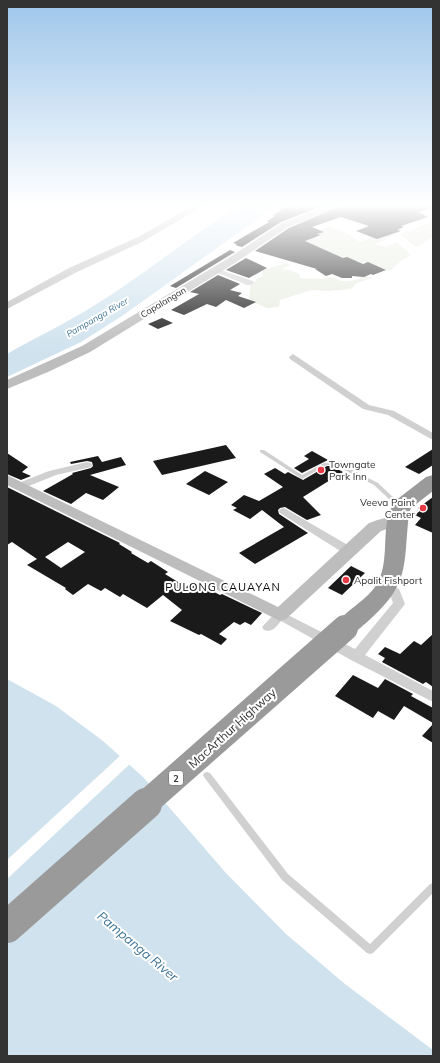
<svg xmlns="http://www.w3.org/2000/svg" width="440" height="1063" font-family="Mulish,sans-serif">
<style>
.green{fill:#e6ecdf}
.water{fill:#cfe2ee}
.pier{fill:#fff}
.building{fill:#1a1a1a;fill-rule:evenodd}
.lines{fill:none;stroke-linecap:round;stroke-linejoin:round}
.lane{fill:#d0d0d0;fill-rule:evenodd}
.street{fill:#d0d0d0;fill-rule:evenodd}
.secondary{fill:#bdbdbd;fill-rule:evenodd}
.highway{fill:#9a9a9a;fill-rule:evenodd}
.highway-bridge-far1{stroke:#9a9a9a;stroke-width:26}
.highway-bridge{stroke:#9a9a9a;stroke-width:32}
.poi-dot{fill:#e63946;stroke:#fff;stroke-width:1.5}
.labels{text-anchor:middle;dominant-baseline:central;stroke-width:4;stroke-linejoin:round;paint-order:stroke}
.far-street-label{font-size:9px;fill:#333;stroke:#fff}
.far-water-label{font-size:9px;font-style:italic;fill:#3f7597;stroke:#fff}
.shield{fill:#fff;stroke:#707070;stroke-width:1}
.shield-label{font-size:9px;font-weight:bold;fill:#333}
.poi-label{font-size:10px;fill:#333;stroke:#fff;text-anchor:start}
.neighbourhood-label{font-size:11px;letter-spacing:1px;fill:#000;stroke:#fff}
.near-street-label{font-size:12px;fill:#333;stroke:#fff}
.near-water-label{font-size:13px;font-style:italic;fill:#3f7597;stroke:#fff}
</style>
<rect width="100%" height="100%" fill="#fff"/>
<!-- green -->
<path class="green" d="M433 219V237L416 247 400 234 424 225Z
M329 226 345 232 360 242 385 231 394 235 375 244 386 247 397 242 411 255 399 262 390 271 369 263 356 262 343 259 279 235 281 233 289 232 319 238 321 236 319 232Z
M286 263 291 265 281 269 290 270 299 274 300 278 322 279 333 277C341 283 351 282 360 278L358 275 373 278 357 283 351 289 329 291 311 290 280 300 279 307 267 308 249 300 251 283 255 282 257 278 262 277 263 270Z"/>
<!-- water -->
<path class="water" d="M241 205H277L122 316 81 342 7 377V354C36 337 67 323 95 305 145 274 191 235 241 205Z
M7 679 56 706 103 741 143 777 225 872 286 934 345 984 433 1050V1056H7Z"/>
<!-- pier -->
<path class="pier" d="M121 755 131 763 7 879V860Z"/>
<!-- building -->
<path class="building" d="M292 205H325L281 222 242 247 235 245 237 244 233 243 269 222 267 221 275 216 273 215 281 211 278 210Z
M343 205H431L432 208 418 212 428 217 401 226 404 227 397 230 401 231 377 239 356 231 369 226 341 217 312 227 324 232 317 234 321 235 305 241 343 258 347 257 363 264 368 262 386 270 373 275 371 274 364 277 352 276V278H342L332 274 326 276 315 269H317L255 251 289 228Z
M230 250 235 252 176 288 170 286Z
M246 258 267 268 249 278 226 270Z
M218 275 240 284 230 290 242 293 238 296 256 302 244 308 226 300 216 307 207 304 184 315 171 310 199 294 190 292Z
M162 318 173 323 158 329 148 324Z
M226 445 236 458 162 475 153 461Z
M433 449V465L419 474 405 467Z
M312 451 328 460 302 473 294 468 309 459 304 456Z
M7 453 28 467 22 472 31 476 21 480 7 474Z
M98 456 102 462 121 457 126 465 90 475 119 487 103 500 86 493 71 504 43 491 73 474 72 473 91 468 93 466 92 462 87 461 71 464 70 462Z
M327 466H332L343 472 303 497 321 515 307 520 285 507 280 508 278 510 279 514 308 533 255 564 239 553 284 527 262 510 250 519 233 510 237 508 231 505 244 495 259 501 283 487 264 474 275 468 285 474 288 472 303 480Z
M205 471 228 482 209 495 186 484Z
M7 487 120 543 119 544 132 552 131 553 148 563 151 561 168 572 165 574 186 587 193 581 220 595 222 594 262 613 251 625 245 622 240 625 234 622 219 634 227 639 221 645 201 634 199 635 170 621 182 610 163 595 147 608 123 594 120 597 105 588 101 591 88 584 73 595 65 589 66 588 27 565 37 559 12 542 7 545ZM68 542 85 552 61 568 45 557Z
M433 497V533L415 525 421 518 415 515 421 510 418 508Z
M351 566 365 573 342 595 328 588Z
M433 634V687L426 682 423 684 382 662 385 658 378 654 385 647 400 654 414 641 421 645Z
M353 675 378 688 385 679 413 694 411 696 433 708V723L404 706 394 720 378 711 373 718 335 696Z
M433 724V743L422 736Z"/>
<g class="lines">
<!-- lane -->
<path class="lane" d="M260 450H264L302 475 324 463 337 462 378 483 393 497 404 504 401 506 399 505 389 499 374 485 334 465H327L302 479 260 452Z
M207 772 210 773 288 874 370 944 430 884 433 883V893L373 953 370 954 367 953 282 880 204 777 203 775 204 773Z"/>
<!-- street -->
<path class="street" d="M215 268 253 281 254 283 250 285H247L213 271 211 270Z
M293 354 369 405 394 411 433 433V440L388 415 363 409 290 359 289 357Z
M87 462 91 463 92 465 91 467 56 475 24 488H16L15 486 16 484 49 471Z
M284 508 353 548 355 551 353 554H345L280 513 279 511 280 509Z
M386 584 399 589 405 604 365 655 433 691V702L351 660 281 621C276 627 272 633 264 630L262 627 276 612 280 611 355 649 393 603 390 594 382 591 380 588 382 585Z"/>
<!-- secondary -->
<path class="secondary" d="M194 205H205L144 241 77 272 7 309V302L69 268 138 237Z
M330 205H342L288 227 235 263 90 352 48 372 7 389V380L82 346 227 259 282 223Z
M7 475 278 607 369 523C380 519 391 515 403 518L405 521 403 524 381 531 286 619 280 621 7 485Z"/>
<!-- highway -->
<path class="highway" d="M433 475V491L411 508 409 513C403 567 411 584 366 623 355 632 351 638 337 634L333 628C344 610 368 601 378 582 391 557 379 524 395 501L426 477Z"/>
<!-- highway-bridge-far1 -->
<path class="highway-bridge-far1" d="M144 805 345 628"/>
<!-- highway-bridge -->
<path class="highway-bridge" d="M7 927 146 804"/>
</g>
<!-- sky -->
<linearGradient id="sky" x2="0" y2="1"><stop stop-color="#9ec6ea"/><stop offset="0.58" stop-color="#fff"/><stop offset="1" stop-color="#fff" stop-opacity="0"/></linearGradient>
<rect width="440" height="354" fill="url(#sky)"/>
<!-- markers -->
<g class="poi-dot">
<circle cx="321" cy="470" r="4"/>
<circle cx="423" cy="508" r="4"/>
<circle cx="346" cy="580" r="4"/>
</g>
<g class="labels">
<!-- far-street labels -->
<g class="far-street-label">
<text transform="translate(163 302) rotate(-31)">Capalangan</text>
</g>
<!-- far-water labels -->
<g class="far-water-label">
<text transform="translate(97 317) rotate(-30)">Pampanga River</text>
</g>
<!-- shield labels -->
<rect class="shield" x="169" y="771" width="14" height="14" rx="3"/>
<g class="shield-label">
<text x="176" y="778">2</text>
</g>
<!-- poi labels -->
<g class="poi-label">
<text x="329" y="464">Towngate<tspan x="329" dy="12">Park Inn</tspan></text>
<text x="415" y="502" text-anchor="end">Veeva Paint<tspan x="415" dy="12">Center</tspan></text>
<text x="354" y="580">Apalit Fishport</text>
</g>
<!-- neighbourhood labels -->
<g class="neighbourhood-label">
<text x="223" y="587">PULONG CAUAYAN</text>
</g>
<!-- near-street labels -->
<g class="near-street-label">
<text transform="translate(232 728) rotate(-42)">MacArthur Highway</text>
</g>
<!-- near-water labels -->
<g class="near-water-label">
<text transform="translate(138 946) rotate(40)">Pampanga River</text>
</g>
</g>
<!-- border -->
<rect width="440" height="1063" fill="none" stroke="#333333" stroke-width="16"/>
</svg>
